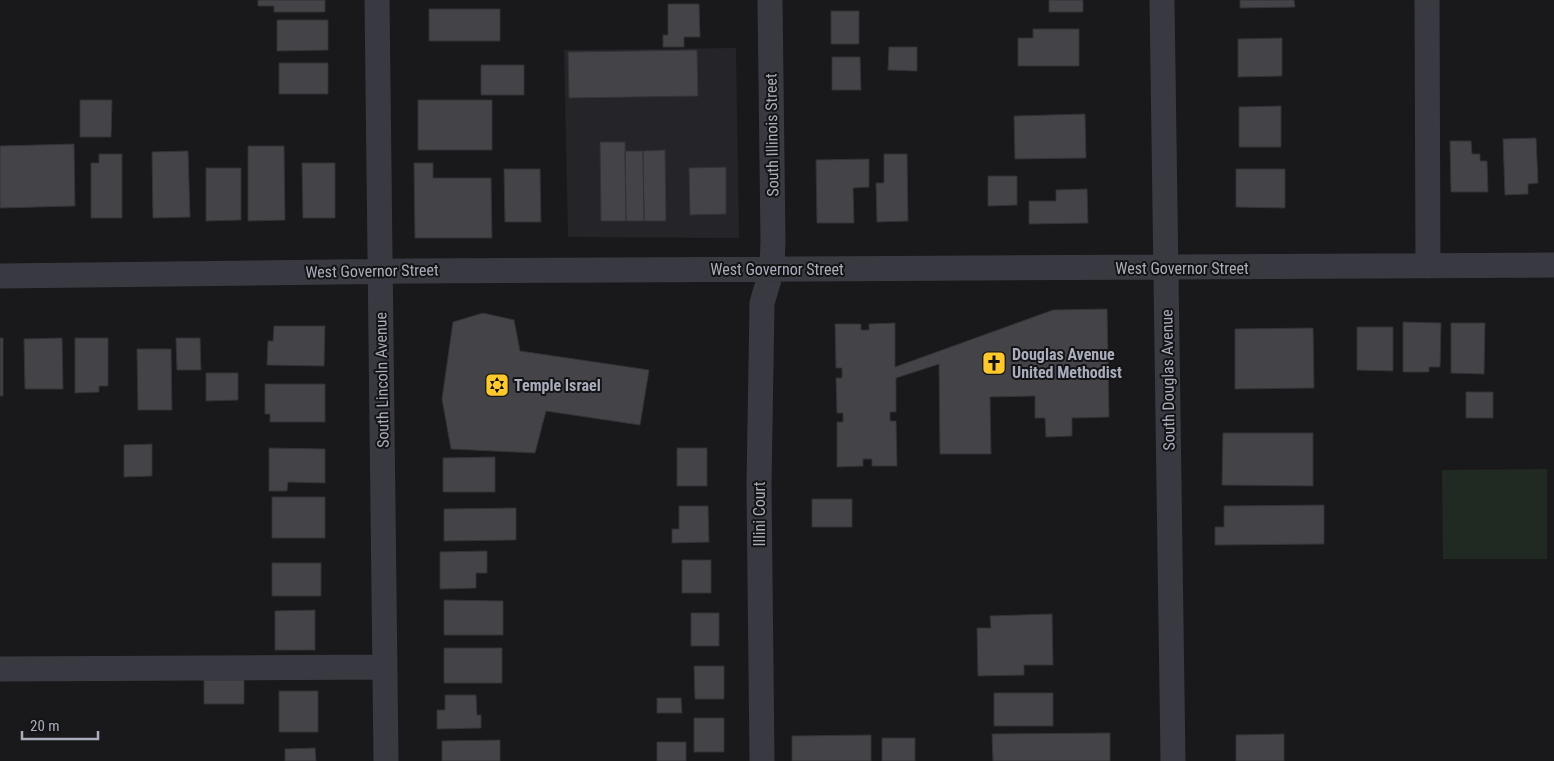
<svg xmlns="http://www.w3.org/2000/svg" width="1554" height="761" font-family="'Roboto Condensed',sans-serif">
<style>
.built{fill:#252428}
.green{fill:#202a22}
.building{fill:#434348;stroke:#333237}
.lines{fill:none;stroke-linecap:round;stroke-linejoin:round}
.minor{stroke:#393a41;stroke-width:25}
.labels{text-anchor:middle;dominant-baseline:central;stroke-width:4;stroke-linejoin:round;paint-order:stroke}
.street-label{font-size:16px;fill:#aaaebc;stroke:#141416}
.poi-label{font-size:16px;font-weight:bold;fill:#aaaebc;stroke:#141416;text-anchor:start}
</style>
<rect width="100%" height="100%" fill="#19191b"/>
<!-- built -->
<path class="built" d="M736 48 739 238 568 237 564 50Z"/>
<!-- green -->
<path class="green" d="M1547 469V559H1443L1442 470Z"/>
<!-- building -->
<path class="building" d="M258 0H325V12H274V6H258Z
M1049 0H1083V12H1049Z
M1240 0H1294L1295 7 1240 8Z
M668 4H699L700 37H684V47H663V35H668Z
M429 9H500V41H429Z
M831 11H859V44H831Z
M277 20H328V50L277 51Z
M1033 29H1079V66H1018V38H1033Z
M1282 38V76L1238 77V39Z
M889 47H917V71L888 70Z
M697 50 698 96 569 98 568 52Z
M832 57H860L861 90H832Z
M279 63H328V94H279Z
M481 65H524V95H481Z
M80 100H112L111 137H80Z
M418 100H492V150H418Z
M1281 106V147H1239V107Z
M1085 114 1086 158 1015 159 1014 116Z
M1536 138 1538 183 1528 184V194L1505 195 1503 139Z
M1450 141H1471L1472 154H1480V161H1487L1488 192H1451Z
M600 142H625L626 221H601Z
M74 144 75 206 0 208V146Z
M248 146H284L285 220 248 221Z
M665 150 666 221H644L643 151Z
M188 151 190 217 153 218 152 152Z
M625 151H643L644 221H626Z
M99 154H122V218H91V163H99Z
M884 154H907L908 221 877 222 876 183H884Z
M869 159V187L853 188 854 223H817L816 160Z
M302 163H335V218H303Z
M414 163H433V178H491L492 238H415Z
M726 167V214L690 215 689 168Z
M206 168H241V220L206 221Z
M504 169H540L541 222H505Z
M1236 169H1285V208L1236 207Z
M988 176H1017V205L988 206Z
M1087 189 1088 223 1029 224V201H1056V190Z
M1107 309 1109 417 1072 418V436L1046 437 1045 418H1035V396L990 397 991 454H940L939 364 896 378V412H890V421H896L897 466H872V459H863V466L837 467V422H843V413H837L836 378H842V368H836L835 324H861V330H869V324L895 323V367L1053 310Z
M483 313 514 320 520 351 649 370 640 425 546 411 535 453 451 449 442 399 453 322Z
M1403 322 1441 323 1440 367H1429V372H1403Z
M1451 323H1485L1484 374 1451 373Z
M274 326H325L324 366 267 365 268 341H273Z
M1357 327H1393V371L1357 370Z
M1313 328 1314 388 1235 389V329Z
M0 338H3V396H0Z
M62 338 63 389H25L24 339Z
M75 338H108V386H99V392L75 393Z
M176 338H200L201 370H177Z
M137 349H171L172 410H138Z
M206 373H238V400L206 401Z
M265 384H325V422H270V414H265Z
M1466 392H1493V418H1466Z
M1223 433H1313V486L1222 485Z
M152 444V476L124 477V445Z
M269 448 325 449V483L288 482 287 491H269Z
M677 448H707V486H677Z
M495 457V492H443V458Z
M272 497H325V538H272Z
M812 499H852V527H812Z
M1324 505V544L1215 545V527H1224V506Z
M679 506H708L709 542 672 543V529H679Z
M516 508V540L444 541V509Z
M487 551V573H476V588L440 589V552Z
M682 560H711V593H682Z
M272 563H321V596H272Z
M444 600 503 601V635H444Z
M315 610V650H275V611Z
M691 613H719V646H691Z
M1052 614 1053 665H1024V675L978 676 977 628H991L990 616Z
M444 648H502V683H444Z
M694 666H724V699H695Z
M204 680H244V704H204Z
M279 691H318V732H279Z
M994 693H1053V726H994Z
M445 695H476L477 715H481V728L437 729V710H445Z
M657 698H681L682 713H657Z
M694 718H724V752H694Z
M1110 733V761H993L992 734Z
M1284 734V761H1236V735Z
M871 735V761H792V736Z
M882 738H915V761H882Z
M500 740V761H442V741Z
M657 742H686V761H657Z
M315 748 316 761H285V749Z"/>
<g class="lines">
<!-- minor -->
<path class="minor" d="M377 0 386 761
M1162 0 1173 761
M1427 0 1428 266
M0 276 410 271 1554 265
M0 669 385 667
M762 761 759 485 762 303 772 269 773 241 770 0"/>
</g>
<!-- icons -->
<defs>
<g id="church-square" transform="scale(1.25)"><rect x="-9" y="-9" width="18" height="18" rx="4" fill="#ffc82d" stroke="#141416"/><path d="M-1.2-6h2.4v3.5h3.3v2.4h-3.3V6h-2.4V-.1h-3.3v-2.4h3.3Z" fill="#111"/></g>
<g id="synagogue-square" transform="scale(1.25)"><rect x="-9" y="-9" width="18" height="18" rx="4" fill="#ffc82d" stroke="#141416"/><path d="M0-6.5L5.6 3.2H-5.6ZM0 6.5L5.6-3.2H-5.6Z" fill="#111"/></g>
</defs>
<g fill-rule="evenodd">
<use href="#church-square" x="994" y="363"/>
<use href="#synagogue-square" x="497" y="385"/>
</g>
<g class="labels">
<!-- street labels -->
<g class="street-label">
<text transform="translate(772 135) rotate(-91)">South Illinois Street</text>
<text x="1182" y="268">West Governor Street</text>
<text x="777" y="269">West Governor Street</text>
<text transform="translate(372 271) rotate(-1)">West Governor Street</text>
<text transform="translate(382 380) rotate(-91)">South Lincoln Avenue</text>
<text transform="translate(1168 380) rotate(-91)">South Douglas Avenue</text>
<text transform="translate(759 514) rotate(-90)">Illini Court</text>
</g>
<!-- poi labels -->
<g class="poi-label">
<text x="1012" y="354">Douglas Avenue<tspan x="1012" dy="18">United Methodist</tspan></text>
<text x="514" y="385">Temple Israel</text>
</g>
</g>
<!-- scale -->
<path d="M22 731v8h76v-8" fill="none" stroke="#aaaebc" stroke-width="2.5"/>
<text x="30" y="731" font-size="15" fill="#aaaebc" stroke="#141416" stroke-width="4" paint-order="stroke">20 m</text>
</svg>
